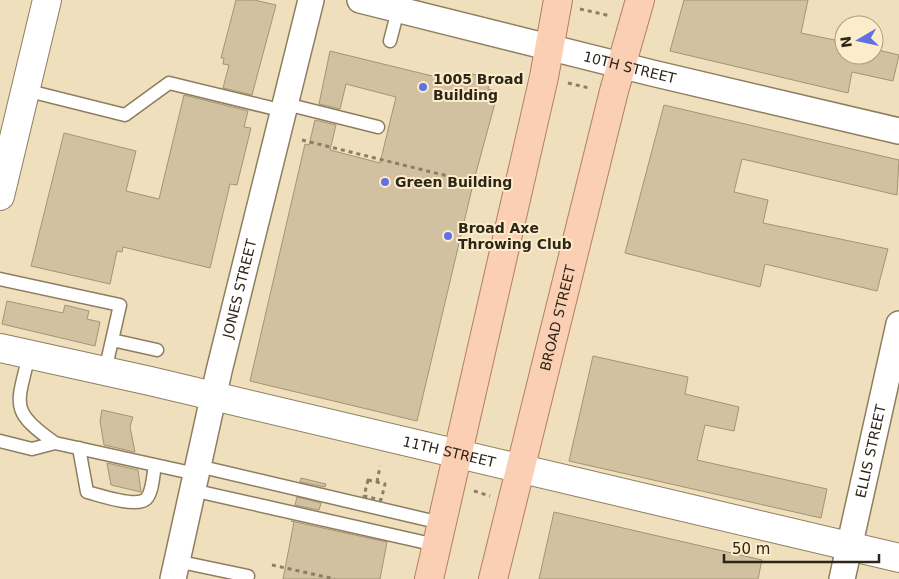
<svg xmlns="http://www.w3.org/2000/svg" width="899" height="579" font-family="'DejaVu Sans',sans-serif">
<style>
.building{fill:#d1c1a0;stroke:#a39474}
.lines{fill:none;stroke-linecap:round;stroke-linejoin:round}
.service-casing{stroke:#8e7e5f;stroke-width:15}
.minor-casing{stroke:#8e7e5f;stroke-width:28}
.secondary-casing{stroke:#8e7e5f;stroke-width:30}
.primary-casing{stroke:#b17f5d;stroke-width:30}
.path{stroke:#897e67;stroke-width:3;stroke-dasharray:4 4;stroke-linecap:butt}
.service{stroke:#fff;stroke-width:12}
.minor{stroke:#fff;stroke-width:25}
.secondary{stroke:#fff;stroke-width:28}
.primary{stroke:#fbcfb3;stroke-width:28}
.poi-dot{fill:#6270e8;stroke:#fdecca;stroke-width:2}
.labels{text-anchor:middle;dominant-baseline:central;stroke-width:4;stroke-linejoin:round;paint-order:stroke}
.street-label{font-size:14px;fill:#2c2619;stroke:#fdecca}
.poi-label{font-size:14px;font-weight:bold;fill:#2c2619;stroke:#fdecca;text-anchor:start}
</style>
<rect width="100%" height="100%" fill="#f0dfbd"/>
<!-- building -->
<path class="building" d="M236 0H254L276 5 252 95 223 88 229 65 223 64 224 58H221Z
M684 0H808L801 33 844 42V55H874V49L899 55 893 81 852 72 848 93 670 51Z
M330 51 469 85 472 74 490 78 488 89 498 92 474 180 417 421 250 381 305 144 309 145 315 120 336 125 330 150 380 163 396 97 346 84 340 109 319 104Z
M184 95 248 111 244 127 251 128 237 185 230 184 210 268 123 247 122 252 117 251 110 284 31 266 64 133 136 151 126 191 159 199Z
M664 105 899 160 897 195 742 159 734 192 768 200 763 223 888 249 877 291 765 264 760 287 625 253Z
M7 301 63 313 65 305 89 311 87 319 100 322 95 346 2 324Z
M593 356 688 377 685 394 739 407 734 431 705 425 697 460 827 489 821 518 569 461Z
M102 410 133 417 130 427 135 452 104 445 100 421Z
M107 463 138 470 141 492 111 485Z
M301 478 326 484 325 487 300 482Z
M297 497 321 503 319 510 295 505Z
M554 512 762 560 758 579H539Z
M291 521 387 542 380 579H283L294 522Z"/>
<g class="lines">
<!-- service casing -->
<g class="service-casing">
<path id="service" d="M390 41 398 10
M25 90 125 115 169 83 284 111
M286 104 378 127
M0 279 120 305 105 371
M112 340 157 350
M29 355C17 406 9 410 55 443L196 474
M0 441 32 449 55 443
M79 448 87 492C99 495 136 508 146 499 153 492 153 474 155 465
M198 466 441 523
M192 490 436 545
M176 561 248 576"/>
</g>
<!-- minor casing -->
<g class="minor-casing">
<g id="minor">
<path id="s1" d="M360 0 652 73 899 131"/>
<path id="s2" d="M173 579 219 371 311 0"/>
<path id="s3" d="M842 579 899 324"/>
</g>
</g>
<!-- secondary casing -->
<g class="secondary-casing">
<g id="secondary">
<path d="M0 196 47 0"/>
<path id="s4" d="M0 348 150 381 899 558"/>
</g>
</g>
<!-- primary casing -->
<g class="primary-casing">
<g id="primary">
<path d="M429 579 544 77 558 0"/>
<path id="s5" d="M493 579 614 91 640 0"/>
</g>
</g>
<!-- path -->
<path class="path" d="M580 9 611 16
M568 83 589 88
M302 140 484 185
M368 480 385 484 381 500 364 496Z
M377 482 380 466
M474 491 490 496
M272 565 335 579"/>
<!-- service -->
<use href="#service" class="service"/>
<!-- minor -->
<use href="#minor" class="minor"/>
<!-- secondary -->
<use href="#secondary" class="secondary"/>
<!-- primary -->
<use href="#primary" class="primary"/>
</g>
<!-- markers -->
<g class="poi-dot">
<circle cx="423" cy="87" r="5"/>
<circle cx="385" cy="182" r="5"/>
<circle cx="448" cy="236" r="5"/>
</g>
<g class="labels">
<!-- street labels -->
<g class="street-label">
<text stroke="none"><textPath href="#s1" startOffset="278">10TH STREET</textPath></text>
<text stroke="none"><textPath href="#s2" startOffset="298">JONES STREET</textPath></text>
<text stroke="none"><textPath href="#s5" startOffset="269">BROAD STREET</textPath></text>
<text stroke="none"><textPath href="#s3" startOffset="131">ELLIS STREET</textPath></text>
<text stroke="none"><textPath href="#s4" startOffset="461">11TH STREET</textPath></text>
</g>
<!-- poi labels -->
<g class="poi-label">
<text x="433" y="79">1005 Broad<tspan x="433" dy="16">Building</tspan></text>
<text x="395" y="182">Green Building</text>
<text x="458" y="228">Broad Axe<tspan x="458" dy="16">Throwing Club</tspan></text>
</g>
</g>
<!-- north arrow -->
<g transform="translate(859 40) rotate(261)"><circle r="24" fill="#fdecca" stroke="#a99d83"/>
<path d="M0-4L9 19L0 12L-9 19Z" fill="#6270e8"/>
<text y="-8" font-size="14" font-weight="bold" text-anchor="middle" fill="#2c2619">N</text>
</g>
<!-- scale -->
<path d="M724 554v8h155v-8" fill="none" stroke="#2c2619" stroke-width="2.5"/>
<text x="732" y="554" font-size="15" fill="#2c2619" stroke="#fdecca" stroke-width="4" paint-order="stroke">50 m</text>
</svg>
